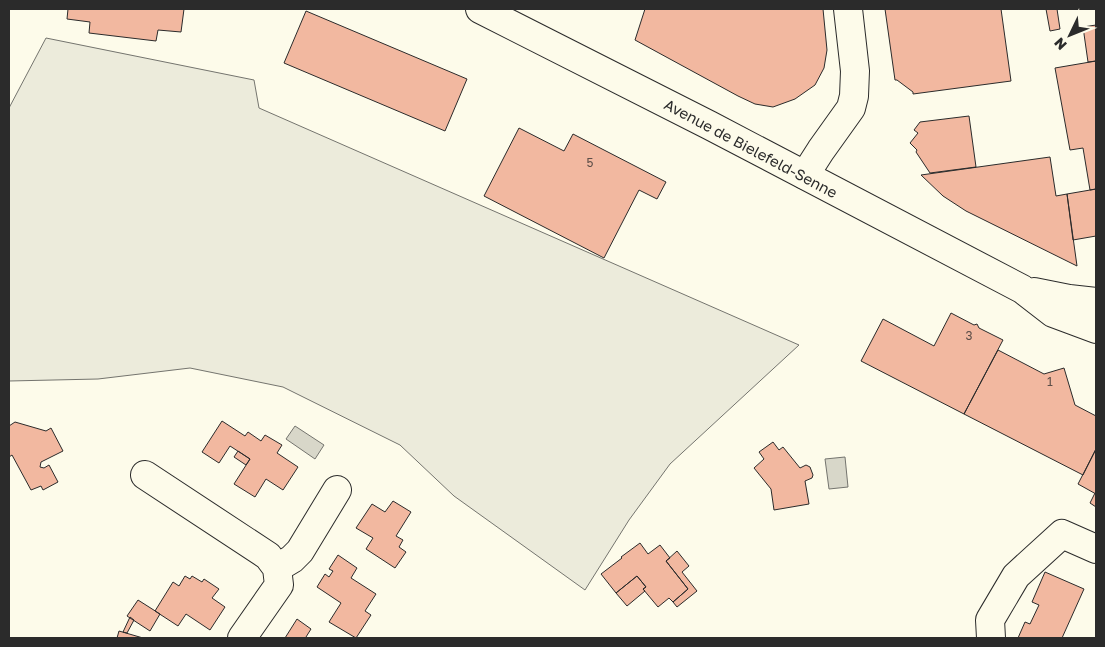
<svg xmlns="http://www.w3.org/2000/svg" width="1105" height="647" font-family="'Golos Text',sans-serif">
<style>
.green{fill:#ecebdb;stroke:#74746e}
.water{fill:#d8d7c9;stroke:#74746e}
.building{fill:#f2b8a0;stroke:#2b2b2b}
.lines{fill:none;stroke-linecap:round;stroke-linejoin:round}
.minor-casing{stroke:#2b2b2b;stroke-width:30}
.major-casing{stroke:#2b2b2b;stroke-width:30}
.minor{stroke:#fdfbea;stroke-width:28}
.major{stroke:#fdfbea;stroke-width:28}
.labels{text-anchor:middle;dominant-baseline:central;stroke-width:4;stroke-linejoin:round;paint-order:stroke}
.number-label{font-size:12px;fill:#5d4e48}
.street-label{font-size:15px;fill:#2b2b2b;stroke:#fdfbea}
</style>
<rect width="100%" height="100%" fill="#fdfbea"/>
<!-- green -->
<path class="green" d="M46 38 254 80 259 108 799 345 670 464 629 520 585 590 454 496 400 445 283 387 190 368 98 379 9 381V108Z"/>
<!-- water -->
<path class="water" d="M295 426 324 445 315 459 286 439Z
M845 457 848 487 829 489 825 459Z"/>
<!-- building -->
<path class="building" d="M68 9H184L181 32 158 30 156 41 89 33 90 22 67 19Z
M645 9H823L827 50 824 68 815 85 795 99 773 107 755 104 738 96 635 40Z
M885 9H1001L1011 81 913 94V92L897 80H895Z
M1046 9H1057L1060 29 1050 31Z
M306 11 467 79 445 131 284 63Z
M1096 25V61L1088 62 1083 27Z
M1096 61V189L1090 190 1083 148 1070 150 1055 68Z
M969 116 976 167 930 173 916 152 917 150 910 143 918 133 914 130 920 122Z
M519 128 564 151 573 134 666 182 657 199 639 190 604 258 484 196Z
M1050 157 1056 196 1067 194 1077 266 966 211 943 196 921 175Z
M1096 189V236L1073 240 1067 194Z
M951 313 974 325 977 324 979 328 1003 340 964 414 861 361 883 319 934 346Z
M998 350 1044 374 1064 368 1075 405 1096 416V449L1083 475 964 414Z
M222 421 245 436 248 432 261 441 265 435 282 445 277 453 298 467 283 490 266 479 255 497 234 484 250 459 230 446 219 463 202 452Z
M15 422 46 431 51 428 63 451 41 462 40 467 44 468 49 465 58 482 43 490 41 486 31 490 12 455 9 457V426Z
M773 442 779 450 783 447 800 468 806 465 810 467 813 475 812 478 805 481 809 504 774 510 771 489 754 468 764 459 759 452Z
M1096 449V494L1078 484Z
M238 451 250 459 246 465 234 457Z
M1095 493 1096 494V507L1090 503Z
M393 501 411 512 396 536 403 540 399 547 406 552 395 568 366 549 373 538 356 528 372 504 385 512Z
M640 543 648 554 660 545 670 558 666 561 688 589 673 602 669 598 658 607 643 589 646 587 637 576 616 593 601 574 622 558 621 557Z
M677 551 689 566 682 572 697 591 677 607 673 602 688 589 666 561Z
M338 555 357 568 351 578 376 594 365 611 371 615 356 638 329 622 341 603 317 587 325 574 329 577 333 571 329 569Z
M1045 572 1084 589 1062 638H1018L1025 622 1030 624 1039 605 1032 602Z
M185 576 190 579 192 576 202 582 204 579 219 589 212 598 225 607 210 630 186 614 178 626 155 611 173 582 179 586Z
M637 576 646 587 643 589 645 591 627 606 616 593Z
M138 600 160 614 150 631 127 616Z
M130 617 134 620 127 633 123 632Z
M297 619 311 629 306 637 307 638H285Z
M119 631 143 638H117Z"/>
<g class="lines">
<!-- minor casing -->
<g class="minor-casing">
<path id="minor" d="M805 175 821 150 851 108 854 96 855 71 848 9
M145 475 268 556 277 568 279 585 242 638
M277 568 292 559 300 551 337 490
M991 638 990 620 1016 576 1062 534 1096 549"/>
</g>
<!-- major casing -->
<g class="major-casing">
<path id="major" d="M480 9 709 125 1022 289 1053 313 1096 329
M1034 292 1069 299 1096 302"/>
</g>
<!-- minor -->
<use href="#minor" class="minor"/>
<!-- major -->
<use href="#major" class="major"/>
</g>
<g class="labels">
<!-- number labels -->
<g class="number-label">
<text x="590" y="162">5</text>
<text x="969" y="335">3</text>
<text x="1050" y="381">1</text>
</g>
<!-- street labels -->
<g class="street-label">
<text transform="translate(751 148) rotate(28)">Avenue de Bielefeld-Senne</text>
</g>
</g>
<!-- border -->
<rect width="1105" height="647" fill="none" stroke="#2b2b2b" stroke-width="20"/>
<!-- north arrow -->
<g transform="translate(1070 35) rotate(227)" stroke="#fdfbea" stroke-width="4" paint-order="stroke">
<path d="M0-4L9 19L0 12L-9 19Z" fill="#2b2b2b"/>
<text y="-8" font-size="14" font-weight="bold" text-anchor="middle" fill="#2b2b2b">N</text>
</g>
</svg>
